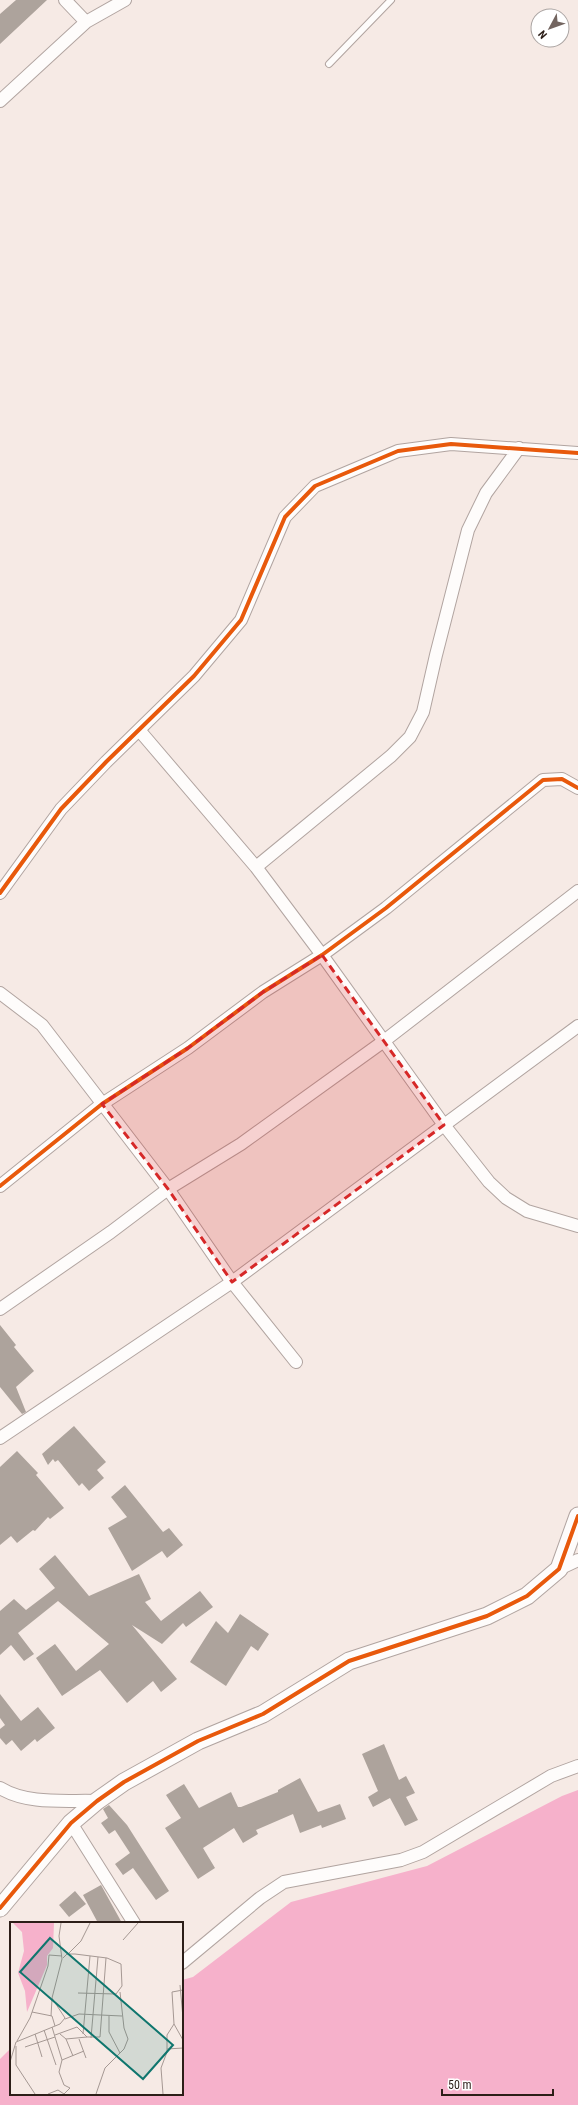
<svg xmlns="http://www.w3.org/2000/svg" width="578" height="2105" font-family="'Roboto Condensed',sans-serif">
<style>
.water{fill:#f6b1cb}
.building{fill:#ada39c}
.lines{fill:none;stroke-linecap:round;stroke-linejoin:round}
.lane-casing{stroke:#b1a4a0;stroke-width:8}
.street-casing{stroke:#b1a4a0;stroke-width:14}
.secondary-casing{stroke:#b1a4a0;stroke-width:19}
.lane{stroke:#fefcfb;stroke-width:6}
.street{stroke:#fefcfb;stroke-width:12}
.secondary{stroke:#fefcfb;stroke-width:17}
.cycleway-casing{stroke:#fff;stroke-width:6}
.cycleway{stroke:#e8590c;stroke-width:4}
.marked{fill:#d62828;fill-opacity:0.2;stroke:#d62828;stroke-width:3;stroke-dasharray:8 5;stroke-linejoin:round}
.inset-road{fill:none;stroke:#a59893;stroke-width:1}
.view{fill:#0f766e;fill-opacity:0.15;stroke:#0f766e;stroke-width:2}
.inset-edge{fill:none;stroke:#2c1e18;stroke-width:2}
</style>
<rect width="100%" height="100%" fill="#f6eae5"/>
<!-- water -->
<path class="water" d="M578 1790V2105H0V2059L11 2048V2094H182V1980L193 1977 291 1902 427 1866 562 1796Z"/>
<!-- building -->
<path class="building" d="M16 0H47L0 44V14Z
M0 1325 16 1345 14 1347 34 1371 16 1387 26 1412 22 1414 0 1387Z
M74 1426 106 1462 97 1470 104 1478 89 1491 82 1483 79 1486 58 1460 55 1462 53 1459 48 1465 42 1454Z
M17 1451 38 1473 36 1475 64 1508 50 1519 48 1517 35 1531 33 1530 17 1543 11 1536 0 1545V1467Z
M125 1485 163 1532 169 1528 183 1545 167 1558 162 1551 132 1571 108 1528 127 1517 111 1497Z
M55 1555 89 1596 139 1574 151 1599 145 1602 161 1621 200 1591 213 1607 186 1627 183 1623 162 1644 132 1625 177 1679 161 1692 153 1681 127 1703 100 1670 62 1696 36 1658 55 1644 76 1671 109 1644 58 1601 18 1633 34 1654 24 1661 11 1645 0 1655V1611L14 1599 26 1610 55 1588 39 1569Z
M240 1614 269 1634 258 1651 251 1646 226 1686 190 1662 216 1621 228 1633Z
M0 1694 21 1721 38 1707 55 1728 37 1742 35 1739 21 1751 12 1740 6 1745 0 1738V1729L5 1725 0 1718Z
M384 1744 399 1780 406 1776 415 1793 406 1797 418 1820 405 1826 390 1798 373 1807 368 1797 378 1791 362 1754Z
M300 1778 318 1812 340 1804 346 1819 322 1828 321 1825 300 1833 293 1814 256 1830 258 1834 243 1843 234 1828 203 1848 215 1868 198 1879 165 1828 181 1818 166 1795 184 1784 199 1808 231 1792 238 1807H241L278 1792V1790Z
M109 1805 127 1825 169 1891 156 1900 133 1868 123 1875 115 1864 130 1853 115 1830 109 1834 101 1823 108 1818 103 1809Z
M101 1885 122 1923H98L83 1895Z
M75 1891 86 1904 69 1917 59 1905Z"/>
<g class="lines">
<!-- lane casing -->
<g class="lane-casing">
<path id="lane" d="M329 64 391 0"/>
</g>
<!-- street casing -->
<g class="street-casing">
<path id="street" d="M65 0 86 22
M0 101 86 22 125 0
M139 730 256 867 322 955 444 1125 489 1182 506 1198 527 1211 578 1226
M256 867 391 756 410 737 423 712 436 655 468 530 486 493 519 448
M0 893 61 809 106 762 194 676 241 620 285 517 315 486 398 451 451 444 578 453
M0 993 42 1025 168 1189 232 1282 296 1362
M0 1186 102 1104 188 1048 263 992 322 955 386 908 543 780 562 779 578 788
M0 1309 111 1232 168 1189 241 1144 384 1041 578 891
M0 1438 232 1282 578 1026
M559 1569 578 1560
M0 1788C28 1805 65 1800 97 1801
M71 1823 134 1923
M182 1963 260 1898 284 1882 401 1860 423 1852 551 1776 578 1766"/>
</g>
<!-- secondary casing -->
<g class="secondary-casing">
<path id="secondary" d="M0 1908 71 1823 97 1801 124 1782 198 1741 263 1714 349 1661 487 1616 527 1596 559 1569 578 1516"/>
</g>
<!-- lane -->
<use href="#lane" class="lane"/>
<!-- street -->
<use href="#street" class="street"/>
<!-- secondary -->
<use href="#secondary" class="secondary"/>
<!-- cycleway casing -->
<g class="cycleway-casing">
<path id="cycleway" d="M0 893 61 809 106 762 194 676 241 620 285 517 315 486 398 451 451 444 578 453
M0 1186 102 1104 188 1048 263 992 322 955 386 908 543 780 562 779 578 788
M0 1908 71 1823 97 1801 124 1782 198 1741 263 1714 349 1661 487 1616 527 1596 559 1569 578 1516"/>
</g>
<!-- cycleway -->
<use href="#cycleway" class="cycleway"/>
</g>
<!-- marked area -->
<path class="marked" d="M322 955 444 1125 232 1282 168 1189 102 1104 188 1048 263 992Z"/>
<!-- overview -->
<g transform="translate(10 1922)">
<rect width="173" height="173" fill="#f6eae5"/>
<path d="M3 1H44L43 26 37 34V43L17 90 15 69 8 51 14 29 12 10Z" fill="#f6b1cb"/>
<path class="inset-road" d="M113 18 128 1M58 32 71 19 80 1M53 36 57 32H65L97 36 111 42 112 64 106 72 68 71M170 63 173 96M173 68 162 70 164 102 173 118M22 90 42 94 45 104M41 94 42 77M99 94V110L110 131M55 97 69 92 112 94M42 105 52 138 49 150 54 163 60 166 54 172M34 108 46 143M25 112 32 135M50 112 56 117 77 115M73 112 80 34M45 113 67 105 77 115H90L96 36M81 116 88 35M56 117 63 134M69 117 76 136M7 119 20 96 38 44 39 33 52 34M6 124V143L25 172M15 125 45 115M157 127 173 126M52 138 74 129M0 140 6 120 50 102 55 96 42 76 52 37 49 14 51 1M38 172 48 168 54 172M86 172 95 146 114 127 118 117 114 106 110 70M153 172 151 146 157 130V113L164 102"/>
<path class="view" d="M40 16 163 123 133 157 10 50Z"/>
<rect width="173" height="173" class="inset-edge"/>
</g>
<!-- north arrow -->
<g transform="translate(550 28) rotate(229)"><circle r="19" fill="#ffffff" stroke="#aba5a3"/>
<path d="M0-3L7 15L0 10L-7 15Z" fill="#736560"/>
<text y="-6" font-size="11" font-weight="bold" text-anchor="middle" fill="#2c1e18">N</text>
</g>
<!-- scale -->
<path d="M442 2089v6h111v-6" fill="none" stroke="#2c1e18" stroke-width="2"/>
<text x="448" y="2089" font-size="12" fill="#2c1e18" stroke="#ffffff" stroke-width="3" paint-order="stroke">50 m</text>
</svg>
